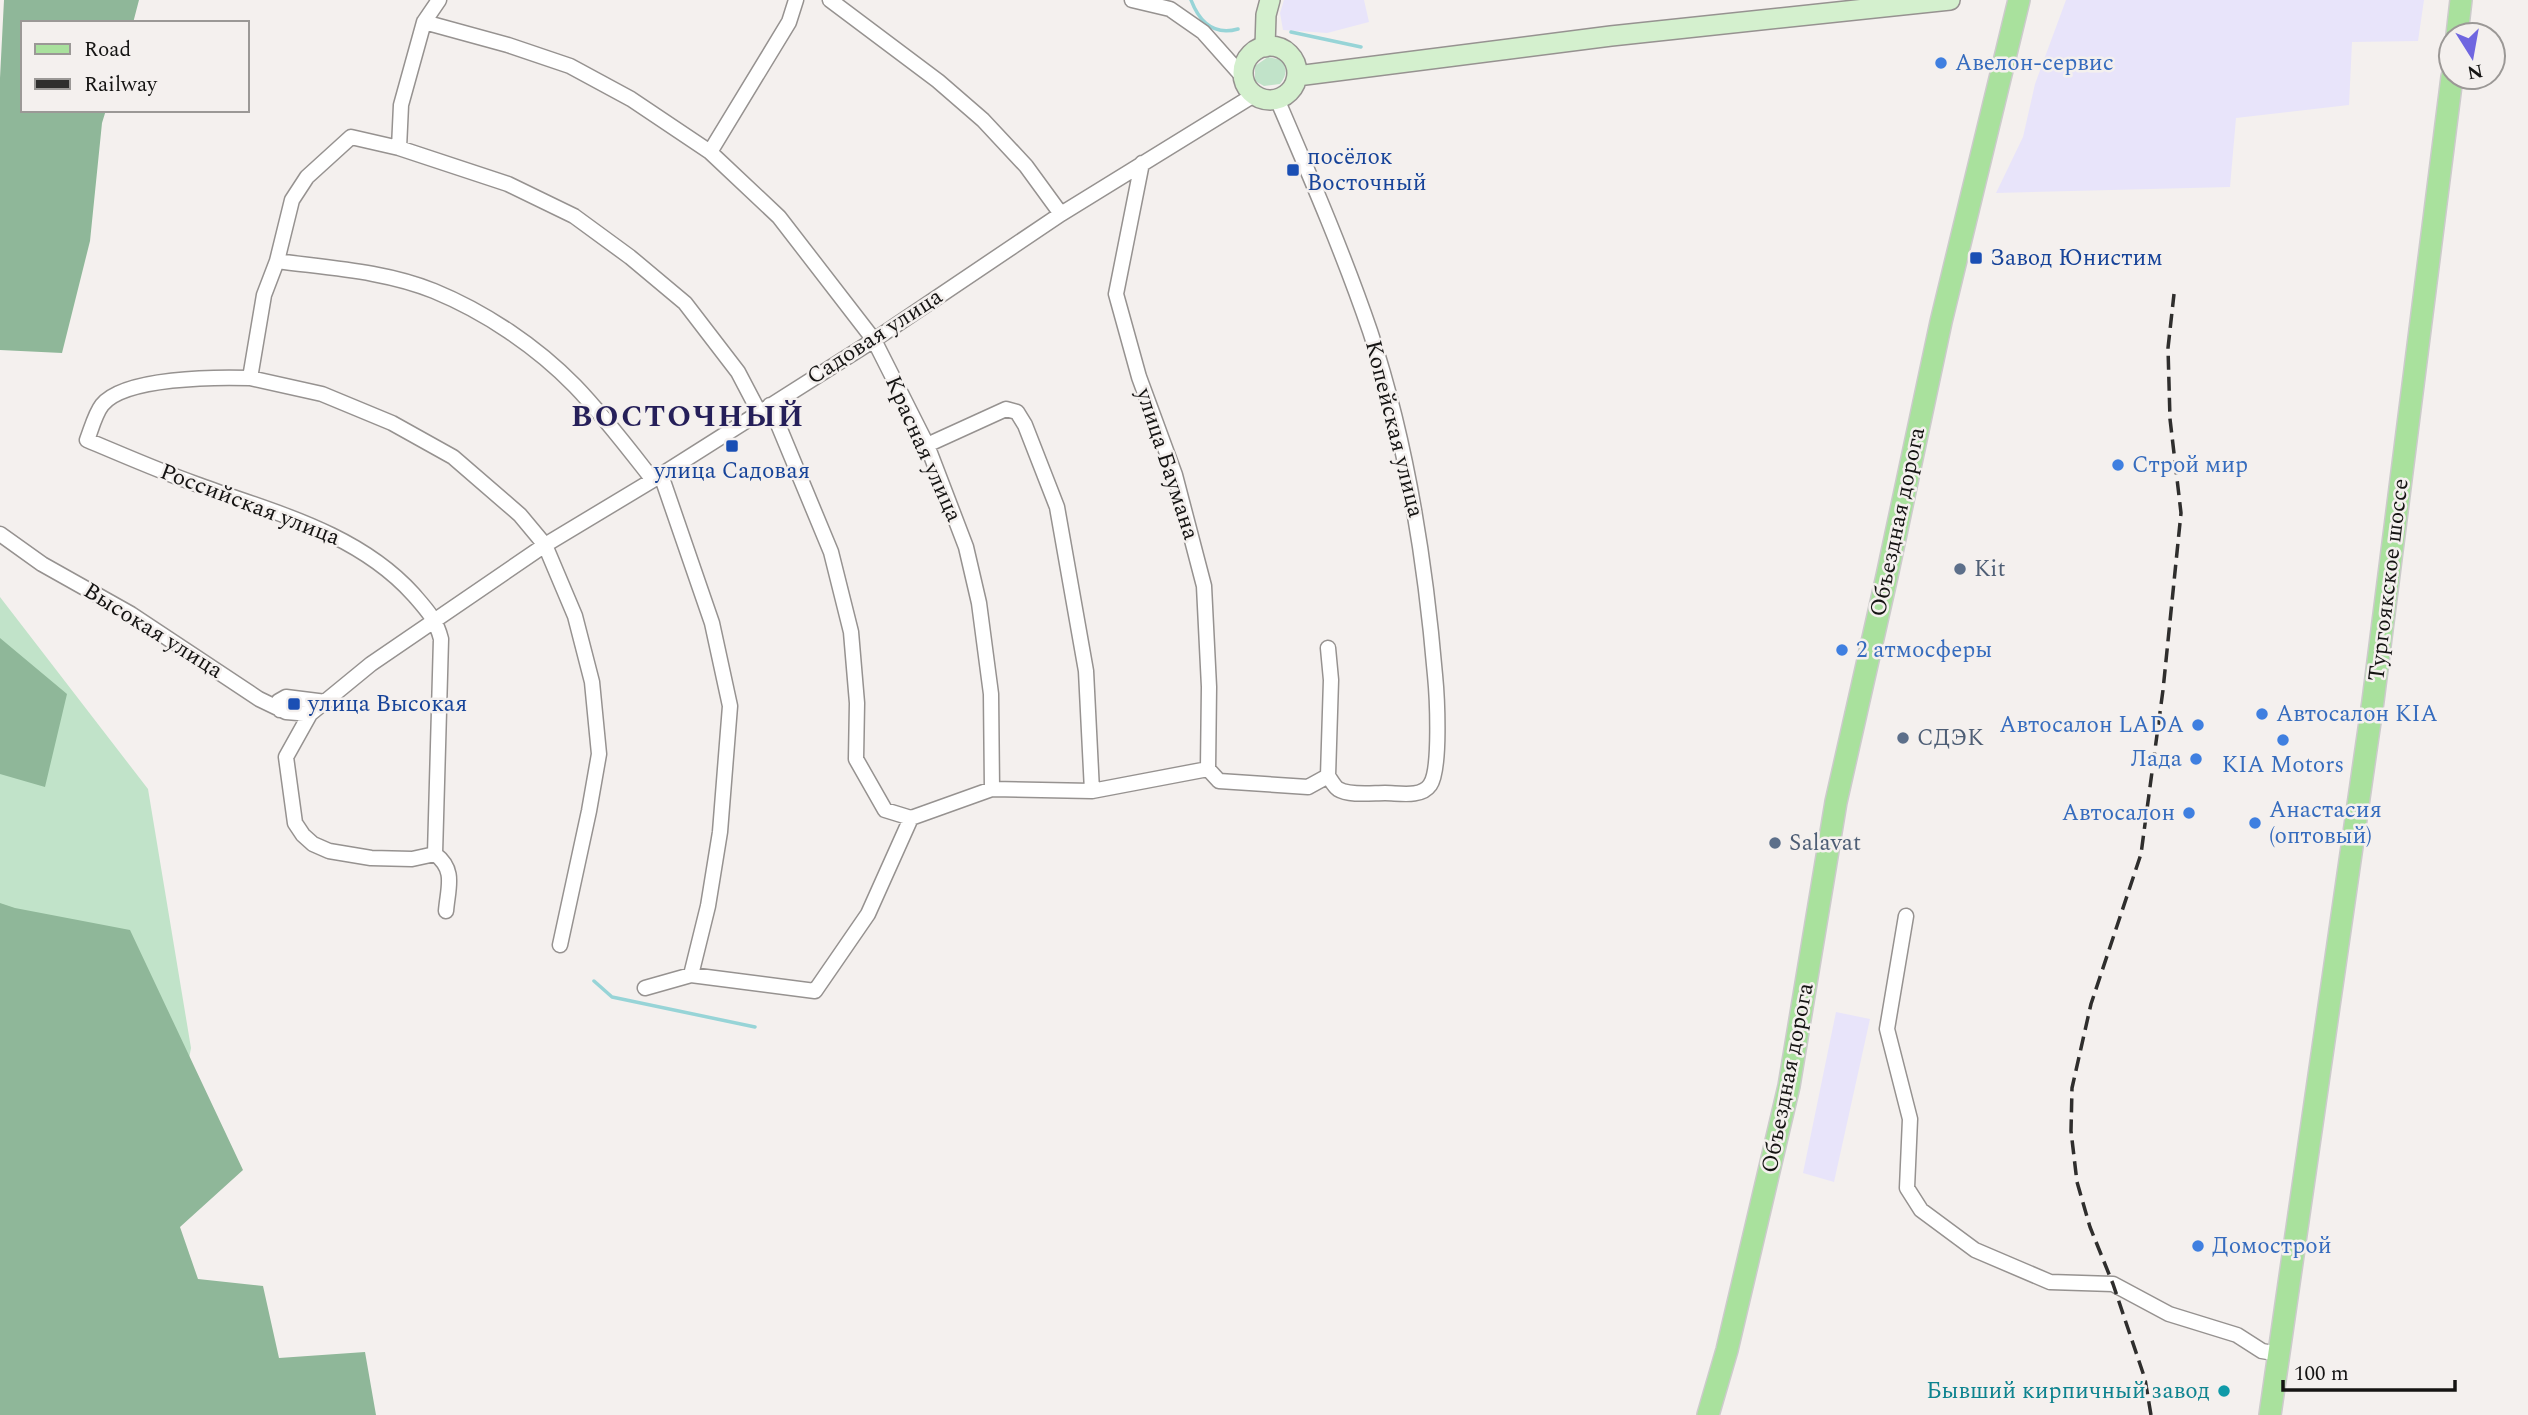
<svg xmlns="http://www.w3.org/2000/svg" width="2528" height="1415" font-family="Spectral,serif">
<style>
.commercial{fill:#e8e4fa}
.green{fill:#c1e3c9}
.forest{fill:#8fb799}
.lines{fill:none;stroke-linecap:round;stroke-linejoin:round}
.stream{stroke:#97d4d7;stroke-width:3.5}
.street-casing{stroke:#969290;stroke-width:17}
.secondary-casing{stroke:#969290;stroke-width:22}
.primary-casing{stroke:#cccbcb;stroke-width:24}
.street{stroke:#fff;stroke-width:14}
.secondary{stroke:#d4f0ce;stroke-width:19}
.primary{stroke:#a9e19d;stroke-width:21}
.rail{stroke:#2f2e2d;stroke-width:3.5;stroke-dasharray:14 7;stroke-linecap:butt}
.shop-dot{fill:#3f7fe0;stroke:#f4f0ee;stroke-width:2.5}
.transit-dot{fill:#1a4fb4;stroke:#f4f0ee;stroke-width:2.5}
.service-dot{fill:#5c6f8a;stroke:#f4f0ee;stroke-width:2.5}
.culture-dot{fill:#0f9aa8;stroke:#f4f0ee;stroke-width:2.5}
.labels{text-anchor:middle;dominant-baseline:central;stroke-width:5;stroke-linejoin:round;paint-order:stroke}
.shop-label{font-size:23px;fill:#366cbe;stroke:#f4f0ee;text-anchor:start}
.transit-label{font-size:23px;fill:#164399;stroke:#f4f0ee;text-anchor:start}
.street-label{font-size:23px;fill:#151413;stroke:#f4f0ee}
.service-label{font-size:23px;fill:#4e5e75;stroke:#f4f0ee;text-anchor:start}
.culture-label{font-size:23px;fill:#0d838f;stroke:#f4f0ee;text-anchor:end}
.district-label{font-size:30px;font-weight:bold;letter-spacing:2px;fill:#251f59;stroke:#f4f0ee}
</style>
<rect width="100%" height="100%" fill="#f4f0ee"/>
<!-- commercial -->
<path class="commercial" d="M1284 0H1364L1369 22 1327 33 1283 30 1280 13Z
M2066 0H2424L2418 41 2352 42 2349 105 2236 118 2230 187 1996 193 2023 137 2035 84Z
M1836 1012 1870 1019 1834 1182 1803 1173Z"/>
<!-- green -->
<path class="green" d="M1268 57 1282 60C1287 69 1287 75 1280 84L1264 86 1255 81V66Z
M0 597 148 789 191 1048 122 1415H0Z"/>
<!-- forest -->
<path class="forest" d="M4 0H139L133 23H23V110H106L102 123 90 241 62 353 0 350V78Z
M0 638 67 694 45 787 0 774Z
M0 903 15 908 130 930 243 1170 180 1227 198 1279 263 1286 279 1358 365 1352 376 1415H0Z"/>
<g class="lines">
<!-- stream -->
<path class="stream" d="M1191 0C1199 21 1213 36 1238 29
M1291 32 1361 47
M594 981 612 997 755 1027"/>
<!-- street casing -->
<g class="street-casing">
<path id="street" d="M439 0 424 22 401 105 399 148 351 137 307 177 292 200 277 261 264 295 250 378C217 377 124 377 102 405 95 414 91 430 87 440 123 455 159 471 196 484 272 512 357 532 413 594 426 609 436 619 441 639L435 854 412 859 371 858 329 851 313 844 303 835 295 823 286 757 310 714 371 664 545 545 653 480 874 340 1061 214 1254 95
M830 0 938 81 983 120 1026 166 1061 214
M1132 0 1170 9 1203 32 1244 78
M424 22 508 45 570 66 631 99 710 152 779 217 874 340 927 445 966 547 979 603 991 694 992 789
M399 148 508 184 574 216 630 257 685 303 738 372 759 412
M710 152 789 22 796 0
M1142 163 1116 294 1139 377 1175 475 1204 586 1209 687 1208 769
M277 261C329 268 385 271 434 291 485 312 536 346 575 386 603 415 628 448 653 480
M250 378 322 394 392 423 453 457 520 515 545 545 575 616 592 682 599 754 589 811 560 945
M770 405 831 552 851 632 857 703 856 759 885 810 911 818
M927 445 1006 409 1017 412 1025 425 1057 507 1086 671 1092 791
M661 475 712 623 730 706 720 832 708 906 691 975
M0 534 42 564 131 614 259 699 286 712 310 714
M1328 648 1331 680 1328 776
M280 710 279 701 286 697 326 702
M1208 769 1219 781 1308 787 1328 776C1331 780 1334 786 1338 789 1349 796 1372 793 1385 793 1399 793 1421 798 1430 785 1441 770 1437 695 1435 675 1425 558 1407 442 1370 331 1343 252 1310 176 1277 99
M435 854C456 870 448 887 446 911
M1906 916 1887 1029 1910 1119 1907 1188 1921 1210 1975 1250 2050 1282 2113 1284 2169 1314 2237 1335 2262 1351 2279 1354
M645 988 691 975 815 991 868 914 911 818 992 789 1092 791 1208 769"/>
</g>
<!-- secondary casing -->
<g class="secondary-casing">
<path id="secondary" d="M1243 73a27 27 0 1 1 54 0a27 27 0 1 1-54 0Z
M1265 47 1266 15 1270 0
M1297 76 1611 36 1950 0"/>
</g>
<!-- primary casing -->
<g class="primary-casing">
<path id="primary" d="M2457 35 2461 0
M1708 1415 1727 1350 1789 1086 1836 802 1887 576 1941 322 2019 0
M2270 1415 2373 701 2452 77"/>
</g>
<!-- street -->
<use href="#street" class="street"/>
<!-- secondary -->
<use href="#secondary" class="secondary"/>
<!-- primary -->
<use href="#primary" class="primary"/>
<!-- rail -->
<path class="rail" d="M2151 1415 2145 1379 2113 1284 2090 1227 2077 1182 2071 1131 2072 1088 2091 1004 2141 854 2163 690 2181 513 2170 419 2168 348 2174 294"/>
</g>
<!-- markers -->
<g class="shop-dot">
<circle cx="1941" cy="63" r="7"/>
<circle cx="2118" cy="465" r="7"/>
<circle cx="1842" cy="650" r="7"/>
<circle cx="2262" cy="714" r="7"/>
<circle cx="2198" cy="725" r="7"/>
<circle cx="2283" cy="740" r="7"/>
<circle cx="2196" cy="759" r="7"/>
<circle cx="2189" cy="813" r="7"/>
<circle cx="2255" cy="823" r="7"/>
<circle cx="2198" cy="1246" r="7"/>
</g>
<g class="transit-dot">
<rect x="1286" y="163" width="14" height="14" rx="3.5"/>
<rect x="1969" y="251" width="14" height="14" rx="3.5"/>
<rect x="725" y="439" width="14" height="14" rx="3.5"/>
<rect x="287" y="697" width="14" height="14" rx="3.5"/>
</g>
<g class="service-dot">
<circle cx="1960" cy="569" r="7"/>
<circle cx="1903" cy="738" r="7"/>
<circle cx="1775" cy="843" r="7"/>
</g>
<circle class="culture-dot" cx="2224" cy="1391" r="7"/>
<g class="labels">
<!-- shop labels -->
<g class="shop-label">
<text x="1955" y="63">Авелон-сервис</text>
<text x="2132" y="465">Строй мир</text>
<text x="1856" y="650">2 атмосферы</text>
<text x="2276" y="714">Автосалон KIA</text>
<text x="2184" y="725" text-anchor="end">Автосалон LADA</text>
<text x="2182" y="759" text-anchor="end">Лада</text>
<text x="2283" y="765" text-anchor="middle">KIA Motors</text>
<text x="2269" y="810">Анастасия<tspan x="2269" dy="26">(оптовый)</tspan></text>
<text x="2175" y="813" text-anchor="end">Автосалон</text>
<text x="2212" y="1246">Домострой</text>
</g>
<!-- transit labels -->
<g class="transit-label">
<text x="1307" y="157">посёлок<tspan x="1307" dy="26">Восточный</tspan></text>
<text x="1990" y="258">Завод Юнистим</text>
<text x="732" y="471" text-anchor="middle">улица Садовая</text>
<text x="308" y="704">улица Высокая</text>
</g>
<!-- street labels -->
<g class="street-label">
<text transform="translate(875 337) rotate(-33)">Садовая улица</text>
<text transform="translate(1394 429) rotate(76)">Копейская улица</text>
<text transform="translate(923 449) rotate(66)">Красная улица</text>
<text transform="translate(1167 464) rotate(72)">улица Баумана</text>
<text transform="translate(250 505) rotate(21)">Российская улица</text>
<text transform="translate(1898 522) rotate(-78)">Объездная дорога</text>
<text transform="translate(2389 580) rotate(-83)">Тургоякское шоссе</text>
<text transform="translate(153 631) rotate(32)">Высокая улица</text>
<text transform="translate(1788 1078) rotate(-79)">Объездная дорога</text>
</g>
<!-- service labels -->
<g class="service-label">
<text x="1974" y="569">Kit</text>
<text x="1917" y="738">СДЭК</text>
<text x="1789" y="843">Salavat</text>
</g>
<!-- culture labels -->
<g class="culture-label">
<text x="2210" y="1391">Бывший кирпичный завод</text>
</g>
<!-- district labels -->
<g class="district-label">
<text x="688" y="417">ВОСТОЧНЫЙ</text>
</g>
</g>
<!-- legend -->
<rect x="21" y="21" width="228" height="91" fill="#f4f0ee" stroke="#9b9896" stroke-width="2"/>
<rect x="35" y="44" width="35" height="10" fill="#a9e19d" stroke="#9b9896" stroke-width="2"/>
<text x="84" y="56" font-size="21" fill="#151413">Road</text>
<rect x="35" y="79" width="35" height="10" fill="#2f2e2d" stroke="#9b9896" stroke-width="2"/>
<text x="84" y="91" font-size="21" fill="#151413">Railway</text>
<!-- north arrow -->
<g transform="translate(2472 56) rotate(169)"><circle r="33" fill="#f4f0ee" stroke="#9b9896" stroke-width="2"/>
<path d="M0-5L12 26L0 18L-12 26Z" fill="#6f66e0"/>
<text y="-10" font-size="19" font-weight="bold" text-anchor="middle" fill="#151413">N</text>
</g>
<!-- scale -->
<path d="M2283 1380v10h172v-10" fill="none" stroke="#151413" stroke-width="3.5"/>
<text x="2294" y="1380" font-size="21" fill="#151413" stroke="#f4f0ee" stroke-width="5" paint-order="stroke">100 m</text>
</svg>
